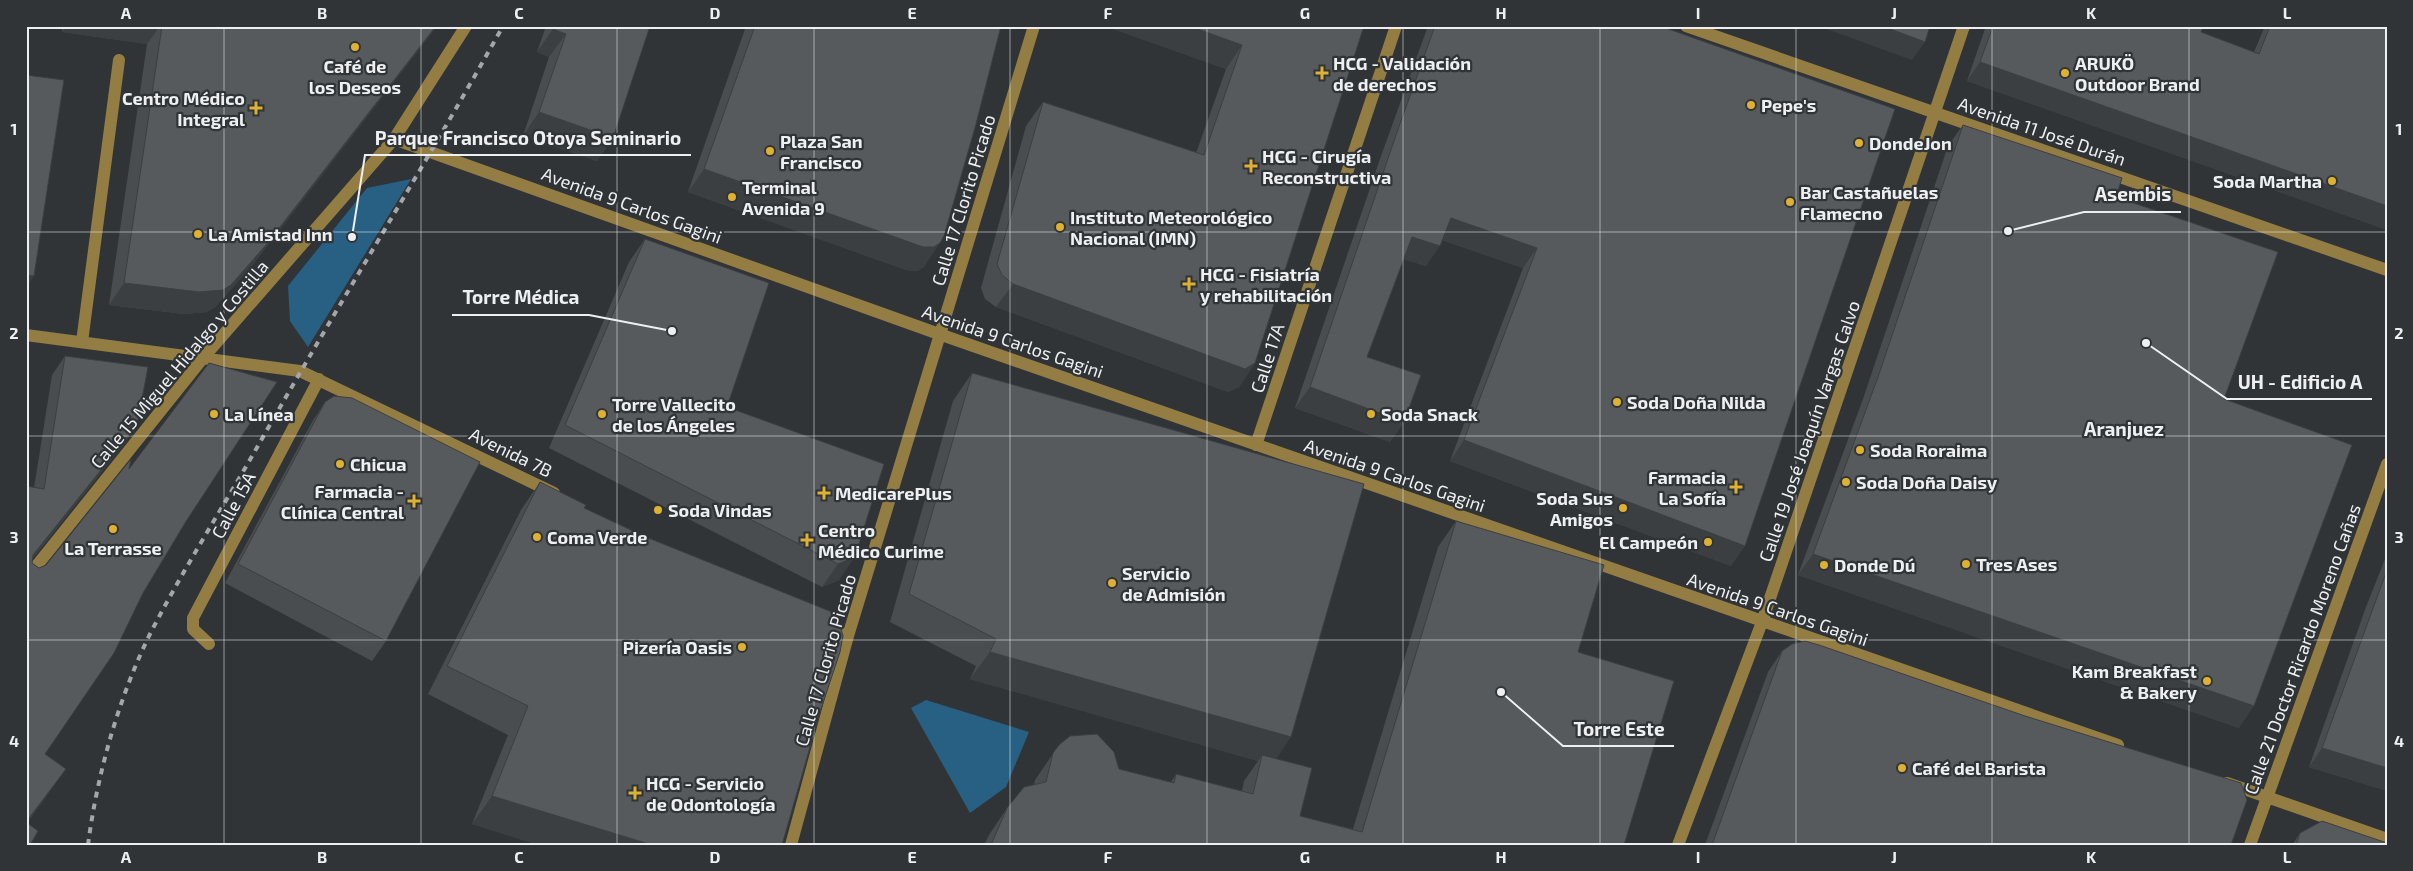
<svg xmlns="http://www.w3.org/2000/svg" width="2413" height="871" font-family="'Exo 2',sans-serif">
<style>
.green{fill:#276082}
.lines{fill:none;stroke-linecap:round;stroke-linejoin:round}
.minor{stroke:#947d43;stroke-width:12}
.rail{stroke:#a4a6a9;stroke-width:4;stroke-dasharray:6 6;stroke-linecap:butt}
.wall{fill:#4a4d50}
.shaded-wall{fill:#3c3f41}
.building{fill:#565a5d;stroke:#3c3f41}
.grid{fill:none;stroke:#edeff1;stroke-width:1;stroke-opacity:0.55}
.poi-dot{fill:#deb133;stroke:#303437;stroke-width:2}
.labels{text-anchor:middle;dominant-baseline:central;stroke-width:4.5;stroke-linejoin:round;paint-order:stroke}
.poi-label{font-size:18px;font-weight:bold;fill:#edeff1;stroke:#303437;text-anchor:start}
.street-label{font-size:18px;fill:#edeff1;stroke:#303437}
.neighbourhood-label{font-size:19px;font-weight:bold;fill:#edeff1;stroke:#303437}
.leader{fill:none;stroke:#edeff1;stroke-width:2}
.callout-dot{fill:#edeff1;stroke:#303437;stroke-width:2}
.callout-label{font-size:19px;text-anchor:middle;font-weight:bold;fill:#edeff1;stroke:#303437;stroke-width:4.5;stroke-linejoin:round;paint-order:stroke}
.neatline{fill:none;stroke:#edeff1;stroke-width:2}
.grid-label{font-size:16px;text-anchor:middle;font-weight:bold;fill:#edeff1}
</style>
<rect width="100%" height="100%" fill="#303437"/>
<!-- green -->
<path class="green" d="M411 179 308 347 290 321 288 286 367 188Z
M926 700 1029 732 1006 787 970 813 911 708Z"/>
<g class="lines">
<!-- minor -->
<path class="minor" d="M1686 26 2387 270
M394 139 939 334 2118 745
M26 335 300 371 554 493
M82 342 119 60
M1256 445 1396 26
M26 579 203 358 394 139 466 26
M828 627 848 636
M209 644 193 629V618L319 379
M2227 783 2387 839
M791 845 848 636 1034 26
M1678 845 1762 622 1964 26
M2250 845 2387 464"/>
<!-- rail -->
<path class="rail" d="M88 845C97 775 118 700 149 636 181 573 220 512 255 451 336 308 423 169 503 26"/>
</g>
<!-- wall -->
<path class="wall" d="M62 26H437L251 267 215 307 207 312 184 314 109 305 147 44 62 32Z
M546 26H650L613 138 597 161 523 136 549 57 537 52Z
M746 26H1001L924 267 917 271 906 270 688 192Z
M1105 26H1364L1255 363 1239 387 1228 392 996 307 985 299 981 288 1026 126 1043 102 1196 153 1226 69Z
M1428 26H1660L1731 566 1450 461 1523 268 1442 240 1426 266 1404 259 1367 357 1404 422 1390 442 1295 408 1381 156Z
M1986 26H2203L2201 32 2254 52 2265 26H2387V230L1967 81Z
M1963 125 2116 197 2224 399 2239 728 1798 575 1863 399 1948 146Z
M645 239 727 407 884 464 839 580 822 587 549 448 629 262Z
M65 356 148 367 137 425 124 444 33 558 32 563 39 568 46 565 131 459 129 469 209 363 277 382 185 523 143 593 114 653 45 754 66 769 27 823 38 831 30 845H26V486L34 488 52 375Z
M972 373 1276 759 1300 816 1353 829 1438 547 1456 521 1578 652 1624 845H984L989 835 1007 808 1034 785 1035 780 1059 745 1119 769 1171 782 1176 774 1242 791 1244 781 1258 761 970 679 976 666 890 622 953 401Z
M325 402 386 641 372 661 225 583 312 422Z
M540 482 584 508 820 712 782 845H539L472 824 508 735 428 694 521 510Z
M2387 554V791L2309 767 2366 607Z
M1782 651 2231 845H1705L1768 672Z
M2300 833 2387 845H2292Z"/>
<!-- shaded-wall -->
<path class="shaded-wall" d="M66 26H160L147 44 62 32Z
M436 26H437L251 267 215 307 207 312 184 314 109 305 124 283Z
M1105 26H1189L1242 45 1226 69Z
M1818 26H1882L1925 42 1912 60Z
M553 29 566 34 549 57 537 52Z
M1980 62 2387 206V230L1967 81Z
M539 112 613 138 597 161 523 136Z
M704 169 940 243 924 267 917 271 906 270 688 192Z
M1451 218 1537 248 1523 268 1437 238Z
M1412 237 1440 246 1426 266 1398 258Z
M26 275 34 276 26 288Z
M1013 284 1255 363 1239 387 1228 392 996 307Z
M1310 387 1404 422 1390 442 1295 408Z
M137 425 124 444 26 566 33 555Z
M1464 440 1745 546 1731 566 1450 461Z
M1813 554 2254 706 2239 728 1798 575Z
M855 557 839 580 822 587 838 564Z
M990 652 1291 737 1272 765 1262 755 1258 761 970 679Z
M2322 748 2387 768V791L2309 767Z
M66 769 52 788 26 824V822Z
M492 796 652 845H539L472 824Z"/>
<!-- building -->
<path class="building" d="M162 26H436L266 245 231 285 223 290 199 292 124 283Z
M554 26H650L613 138 539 112 566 34 553 29Z
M755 26H1001L976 124 944 236 940 243 934 247H923L704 169Z
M1189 26H1364L1255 363 1245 369 1013 284 1002 275 997 264 1043 102 1204 155 1242 45Z
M1435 26H1660L1895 109 1745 546 1464 440 1537 248 1451 218 1440 246 1412 237 1367 357 1421 375 1404 422 1310 387 1396 135Z
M1882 26H1930L1925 42Z
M1993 26H2203L2201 32 2259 54 2270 26H2387V206L1980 62Z
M26 75 64 80 34 276 26 275Z
M1963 125 2122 178 2116 197 2278 252 2224 399 2352 445 2254 706 1813 554 1878 377Z
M645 239 769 283 727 407 884 464 855 557 838 564 565 425Z
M65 356 148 367 137 425 33 555 32 563 39 568 46 565 131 459 129 469 209 363 277 382 185 523 143 593 114 653 45 754 66 769 26 822 38 831 30 845H26V486L44 489Z
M972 373 1364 484 1291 737 990 652 996 639 909 594Z
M334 396 352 398 480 462 386 641 238 564 325 402Z
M540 482 586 505 584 508 646 537 832 612 838 618 843 636 840 652 820 712 782 845H652L492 796 528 706 447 666Z
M1456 521 1604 565 1578 652 1674 681 1624 845H991L1007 808 1024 787 1046 782 1053 753 1059 745 1070 736 1097 734 1114 752 1119 769 1174 783 1176 774 1253 794 1262 755 1312 768 1300 816 1362 832Z
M2387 570V768L2322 748Z
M1805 641 1819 645 2025 716 2241 783 2247 800 2231 845H1712L1782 651 1792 644Z
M2322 821 2387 843V845H2296L2300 833Z"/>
<!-- grid -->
<path class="grid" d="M224 26V845M421 26V845M617 26V845M814 26V845M1010 26V845M1207 26V845M1403 26V845M1600 26V845M1796 26V845M1992 26V845M2189 26V845M26 232H2387M26 436H2387M26 640H2387"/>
<!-- markers -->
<g class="poi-dot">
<circle cx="355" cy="47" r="5"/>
<path d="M1319.5 65.5h5v5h5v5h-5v5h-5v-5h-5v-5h5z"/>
<circle cx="2065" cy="73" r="5"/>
<circle cx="1751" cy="105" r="5"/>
<path d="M253.5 100.5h5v5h5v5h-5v5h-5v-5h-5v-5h5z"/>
<circle cx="1859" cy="143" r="5"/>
<circle cx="770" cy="151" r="5"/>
<path d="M1248.5 158.5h5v5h5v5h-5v5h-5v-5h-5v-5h5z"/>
<circle cx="2332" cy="181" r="5"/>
<circle cx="732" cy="197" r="5"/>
<circle cx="1790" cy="202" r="5"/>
<circle cx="1060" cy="227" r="5"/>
<circle cx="198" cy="234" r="5"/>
<path d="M1186.5 276.5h5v5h5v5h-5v5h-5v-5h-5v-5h5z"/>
<circle cx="1617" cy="402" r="5"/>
<circle cx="214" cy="414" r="5"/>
<circle cx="602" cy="414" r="5"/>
<circle cx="1371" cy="414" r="5"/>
<circle cx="1860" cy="450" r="5"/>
<circle cx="340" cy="464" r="5"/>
<circle cx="1846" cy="482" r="5"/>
<path d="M1733.5 479.5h5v5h5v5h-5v5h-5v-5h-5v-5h5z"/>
<path d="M821.5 485.5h5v5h5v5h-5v5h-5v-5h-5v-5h5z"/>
<path d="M411.5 493.5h5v5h5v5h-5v5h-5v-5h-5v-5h5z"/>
<circle cx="1623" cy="508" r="5"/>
<circle cx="658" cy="510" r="5"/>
<circle cx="113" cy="529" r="5"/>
<circle cx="537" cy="537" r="5"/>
<path d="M804.5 532.5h5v5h5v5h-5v5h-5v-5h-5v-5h5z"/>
<circle cx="1708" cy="542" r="5"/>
<circle cx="1966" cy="564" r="5"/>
<circle cx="1824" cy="565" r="5"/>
<circle cx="1112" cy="583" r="5"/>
<circle cx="742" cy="647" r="5"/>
<circle cx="2207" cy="681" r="5"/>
<circle cx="1902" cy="768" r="5"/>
<path d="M632.5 785.5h5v5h5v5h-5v5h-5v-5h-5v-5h5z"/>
</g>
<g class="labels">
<!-- poi labels -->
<g class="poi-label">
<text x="1333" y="63">HCG - Validación<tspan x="1333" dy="21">de derechos</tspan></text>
<text x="2075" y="63">ARUKÖ<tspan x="2075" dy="21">Outdoor Brand</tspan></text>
<text x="355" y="66" text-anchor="middle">Café de<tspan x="355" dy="21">los Deseos</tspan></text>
<text x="245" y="98" text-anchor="end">Centro Médico<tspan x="245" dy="21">Integral</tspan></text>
<text x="1761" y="105">Pepe's</text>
<text x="780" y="141">Plaza San<tspan x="780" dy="21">Francisco</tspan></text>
<text x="1869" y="143">DondeJon</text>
<text x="1262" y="156">HCG - Cirugía<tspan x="1262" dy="21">Reconstructiva</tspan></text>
<text x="2322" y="181" text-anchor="end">Soda Martha</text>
<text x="742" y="187">Terminal<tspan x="742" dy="21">Avenida 9</tspan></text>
<text x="1800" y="192">Bar Castañuelas<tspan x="1800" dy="21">Flamecno</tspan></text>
<text x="1070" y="217">Instituto Meteorológico<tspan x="1070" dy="21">Nacional (IMN)</tspan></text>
<text x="208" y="234">La Amistad Inn</text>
<text x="1200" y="274">HCG - Fisiatría<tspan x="1200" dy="21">y rehabilitación</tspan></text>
<text x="1627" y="402">Soda Doña Nilda</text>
<text x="612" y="404">Torre Vallecito<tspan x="612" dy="21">de los Ángeles</tspan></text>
<text x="224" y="414">La Línea</text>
<text x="1381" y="414">Soda Snack</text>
<text x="1870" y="450">Soda Roraima</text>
<text x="350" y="464">Chicua</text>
<text x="1726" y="477" text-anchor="end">Farmacia<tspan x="1726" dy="21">La Sofía</tspan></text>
<text x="1856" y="482">Soda Doña Daisy</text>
<text x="404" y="491" text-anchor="end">Farmacia -<tspan x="404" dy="21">Clínica Central</tspan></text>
<text x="835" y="493">MedicarePlus</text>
<text x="1613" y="498" text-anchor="end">Soda Sus<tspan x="1613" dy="21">Amigos</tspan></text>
<text x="668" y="510">Soda Vindas</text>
<text x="818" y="530">Centro<tspan x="818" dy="21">Médico Curime</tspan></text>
<text x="547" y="537">Coma Verde</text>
<text x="1698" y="542" text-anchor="end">El Campeón</text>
<text x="113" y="548" text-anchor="middle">La Terrasse</text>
<text x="1976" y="564">Tres Ases</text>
<text x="1834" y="565">Donde Dú</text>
<text x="1122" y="573">Servicio<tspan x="1122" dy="21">de Admisión</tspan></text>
<text x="732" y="647" text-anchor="end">Pizería Oasis</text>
<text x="2197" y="671" text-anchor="end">Kam Breakfast<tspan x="2197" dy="21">&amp; Bakery</tspan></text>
<text x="1912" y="768">Café del Barista</text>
<text x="646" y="783">HCG - Servicio<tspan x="646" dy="21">de Odontología</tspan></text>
</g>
<!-- street labels -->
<g class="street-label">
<text transform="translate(2042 131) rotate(19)">Avenida 11 José Durán</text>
<text transform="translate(963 200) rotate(-73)">Calle 17 Clorito Picado</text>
<text transform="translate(632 205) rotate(20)">Avenida 9 Carlos Gagini</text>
<text transform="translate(1013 341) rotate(19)">Avenida 9 Carlos Gagini</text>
<text transform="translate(1267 358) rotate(-72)">Calle 17A</text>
<text transform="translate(179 364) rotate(-50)">Calle 15 Miguel Hidalgo y Costilla</text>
<text transform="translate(1809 431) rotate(-71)">Calle 19 José Joaquín Vargas Calvo</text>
<text transform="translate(511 452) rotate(26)">Avenida 7B</text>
<text transform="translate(1395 475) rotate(19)">Avenida 9 Carlos Gagini</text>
<text transform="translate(233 505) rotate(-62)">Calle 15A</text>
<text transform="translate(1778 609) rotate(19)">Avenida 9 Carlos Gagini</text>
<text transform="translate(2302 649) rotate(-70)">Calle 21 Doctor Ricardo Moreno Cañas</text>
<text transform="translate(825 660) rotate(-74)">Calle 17 Clorito Picado</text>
</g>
<!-- neighbourhood labels -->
<g class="neighbourhood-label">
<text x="2124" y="428">Aranjuez</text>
</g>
</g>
<!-- callouts -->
<path class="leader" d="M352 237L365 155H691M2008 231L2084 212H2181M672 331L589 315H452M2146 343L2227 399H2372M1501 692L1563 746H1674"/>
<g class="callout-dot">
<circle cx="352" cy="237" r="5"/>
<circle cx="2008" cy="231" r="5"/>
<circle cx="672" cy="331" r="5"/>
<circle cx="2146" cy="343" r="5"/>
<circle cx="1501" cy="692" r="5"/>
</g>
<g class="callout-label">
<text x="528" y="145">Parque Francisco Otoya Seminario</text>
<text x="2133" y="201">Asembis</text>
<text x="521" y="304">Torre Médica</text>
<text x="2300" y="389">UH - Edificio A</text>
<text x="1619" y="736">Torre Este</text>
</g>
<!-- border -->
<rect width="2413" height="871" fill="none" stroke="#303437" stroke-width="55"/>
<rect x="28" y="28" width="2358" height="816" class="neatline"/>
<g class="grid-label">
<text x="126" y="19">A</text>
<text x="322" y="19">B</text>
<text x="519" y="19">C</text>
<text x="715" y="19">D</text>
<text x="912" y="19">E</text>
<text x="1108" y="19">F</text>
<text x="1305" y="19">G</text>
<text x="1501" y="19">H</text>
<text x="1698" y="19">I</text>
<text x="1894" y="19">J</text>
<text x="2091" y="19">K</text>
<text x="2287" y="19">L</text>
<text x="14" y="135">1</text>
<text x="2399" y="135">1</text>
<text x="14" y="339">2</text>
<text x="2399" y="339">2</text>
<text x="14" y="543">3</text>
<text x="2399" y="543">3</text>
<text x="14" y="747">4</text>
<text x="2399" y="747">4</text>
<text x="126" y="863">A</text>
<text x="322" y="863">B</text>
<text x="519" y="863">C</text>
<text x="715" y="863">D</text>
<text x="912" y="863">E</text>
<text x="1108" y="863">F</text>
<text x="1305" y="863">G</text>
<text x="1501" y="863">H</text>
<text x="1698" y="863">I</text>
<text x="1894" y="863">J</text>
<text x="2091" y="863">K</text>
<text x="2287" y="863">L</text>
</g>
</svg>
